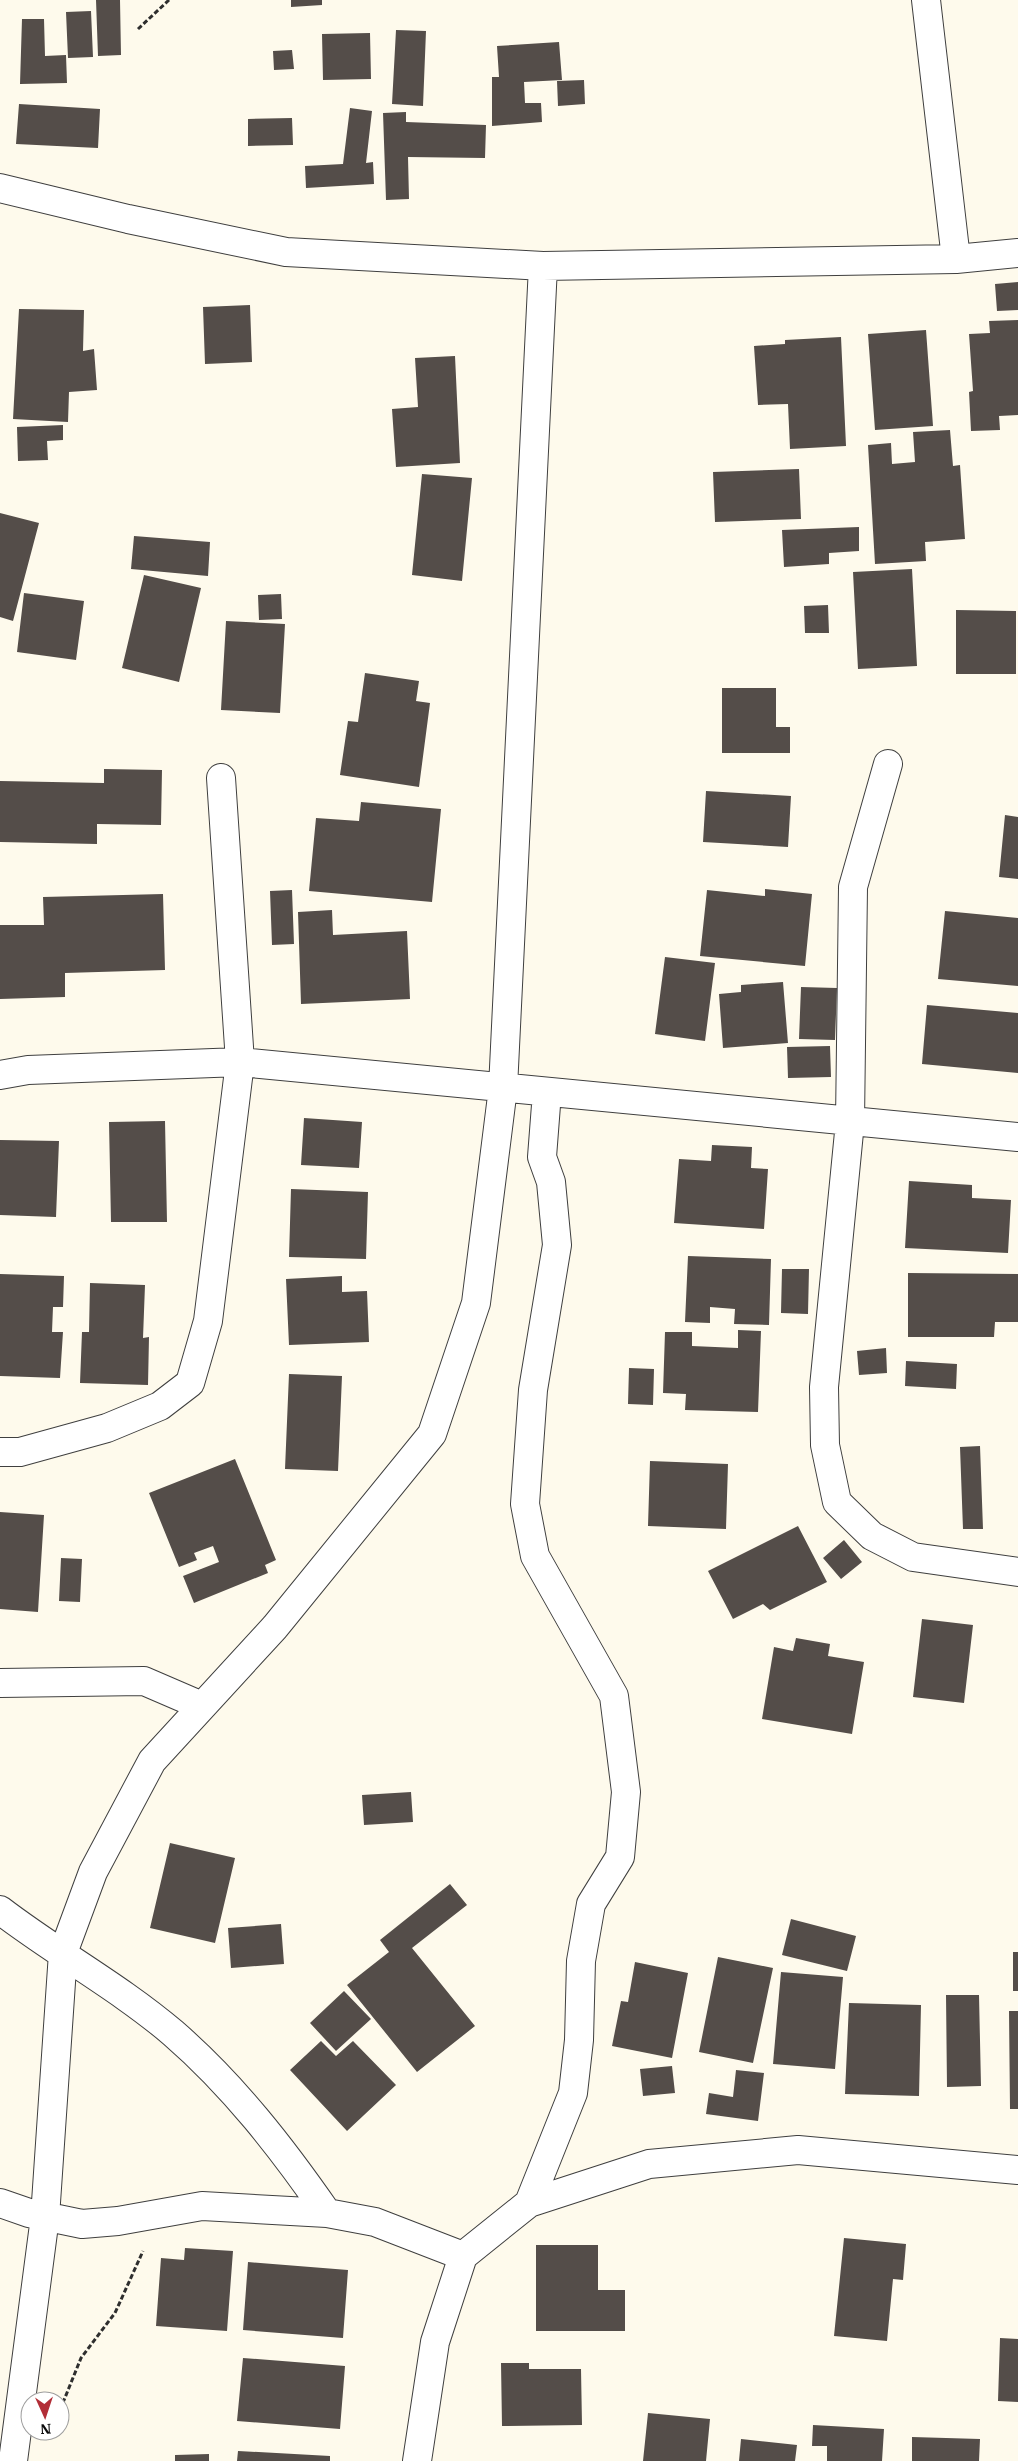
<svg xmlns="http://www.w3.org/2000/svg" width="1018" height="2461" font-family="'IBM Plex Serif',serif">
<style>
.building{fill:#544d49}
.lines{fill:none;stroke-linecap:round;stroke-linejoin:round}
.minor-casing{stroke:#3f3f3f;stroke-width:30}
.path{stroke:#2e2e2e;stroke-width:3;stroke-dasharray:5 2.5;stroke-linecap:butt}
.minor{stroke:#fff;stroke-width:28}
</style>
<rect width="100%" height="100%" fill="#fefaec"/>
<!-- building -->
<path class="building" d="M96 0H120L121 55 98 56Z
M291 0H322V5L291 7Z
M91 11 93 57 68 58 66 12Z
M22 19H44L45 56 66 55 67 83 20 84Z
M396 30 426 31 423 106 392 104Z
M370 33 371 79 323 80 322 34Z
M559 42 562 80 524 82 525 103H541L542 122 492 126V77H499L497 46Z
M292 50 294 69 274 70 273 51Z
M584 80 585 104 558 106 557 81Z
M19 104 100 109 98 148 16 144Z
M350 108 372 111 366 163 373 162 374 184 306 188 305 166 343 164Z
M406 112V122L486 125 485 158 408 157 409 199 386 200 383 113Z
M292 118 293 145 248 146V119Z
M1018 282V310L997 311 995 284Z
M250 305 252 362 205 364 203 307Z
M19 309 84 310 83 351 94 349 97 390 69 392 68 422 13 419Z
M1018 320V415L999 416 1000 430 971 431 969 392 973 391 969 334 990 333 989 321Z
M926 330 933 426 875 430 868 334Z
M841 337 846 446 790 449 788 404 758 405 754 346 785 344V340Z
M455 356 460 463 396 467 392 409 418 407 415 358Z
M63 425V440L47 441 48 460 18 461 17 427Z
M950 430 953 466 960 465 965 539 925 542 926 561 875 564 868 445 891 443 892 464 915 462 913 432Z
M799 469 801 519 715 522 713 472Z
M422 474 472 478 462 581 412 575Z
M0 513 39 523 13 621 0 617Z
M859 527V551L829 553V564L784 567 782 530Z
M134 536 210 542 208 576 131 569Z
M912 569 917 666 858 669 853 572Z
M144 575 201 588 179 682 122 668Z
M24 593 84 601 76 660 17 652Z
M281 594 282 619 259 620 258 595Z
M828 605 829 633H805L804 606Z
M956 610 1016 611V674H956Z
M226 621 285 624 280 713 221 710Z
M365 673 419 681 416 701 430 703 419 787 340 775 348 721 358 722Z
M722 688H776V727H790V753H722Z
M104 769 162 770 161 825 97 824V844L0 842V781L104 783Z
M706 791 791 796 788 847 703 842Z
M361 802 441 809 432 902 309 891 316 818 359 821Z
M1005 815 1018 817V879L999 877Z
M765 889 812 894 805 966 700 956 707 890 765 896Z
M292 890 294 944 272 945 270 891Z
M163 894 165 970 65 973V997L0 999V925H44L43 897Z
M332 910 333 935 407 931 410 999 301 1004 298 912Z
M945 911 1018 918V986L938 979Z
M665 957 715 963 705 1041 655 1034Z
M783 982 788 1043 723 1048 719 994 741 992V985Z
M801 987 837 988 835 1040 799 1039Z
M927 1005 1018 1013V1073L922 1064Z
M830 1046 831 1077 788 1078 787 1047Z
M304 1118 362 1122 359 1168 301 1165Z
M165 1121 167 1222H111L109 1122Z
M0 1140 59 1141 56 1217 0 1215Z
M712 1145 752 1147 751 1168 768 1169 764 1229 674 1223 679 1159 711 1161Z
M909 1181 972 1185V1198L1011 1200 1008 1253 905 1248Z
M291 1189 368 1192 366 1259 289 1257Z
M688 1256 771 1259 769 1325 734 1324 735 1309 710 1307V1323L685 1322Z
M782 1269H809L808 1314 781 1313Z
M908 1273 1018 1274V1322H995L994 1337H908Z
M0 1274 64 1276 63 1307H53L52 1332H63L60 1378 0 1376Z
M342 1276V1292L367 1291 369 1342 289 1345 286 1279Z
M90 1283 145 1285 143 1338 149 1337 148 1385 80 1383 82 1332H89Z
M738 1330 761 1331 758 1412 685 1410 686 1394 663 1393 665 1332H692V1346L738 1348Z
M886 1348 887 1373 859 1375 857 1351Z
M906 1361 957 1364 956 1389 905 1386Z
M629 1368 654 1369 653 1405 628 1404Z
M289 1374 342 1376 338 1471 285 1469Z
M980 1446 983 1529H963L960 1447Z
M235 1459 276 1560 265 1565 268 1573 194 1603 183 1576 219 1562 213 1546 194 1553 197 1560 179 1567 149 1493Z
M650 1461 728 1464 726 1529 648 1526Z
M0 1512 44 1515 38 1612 0 1609Z
M798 1526 827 1582 770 1610 763 1604 733 1619 708 1571Z
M844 1540 862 1562 841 1579 823 1558Z
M61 1558 82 1559 80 1602 59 1601Z
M922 1619 973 1625 964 1703 913 1697Z
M796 1638 830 1644 828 1656 864 1662 852 1734 762 1719 774 1647 793 1651Z
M411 1792 413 1822 364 1825 362 1795Z
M170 1843 235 1858 215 1943 150 1928Z
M450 1884 467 1905 412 1948 475 2026 417 2072 347 1985 389 1952 380 1940Z
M791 1919 856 1936 847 1971 782 1955Z
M281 1924 284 1964 231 1968 228 1928Z
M1013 1952H1018V1991H1013Z
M718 1957 773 1968 753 2063 699 2052Z
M635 1962 688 1973 672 2058 612 2046 621 2001 628 2002Z
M781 1972 843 1977 835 2069 773 2064Z
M344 1991 371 2019 336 2051 310 2023Z
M946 1995H979L981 2086 947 2087Z
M849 2003 921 2005 919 2096 845 2094Z
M1009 2011H1018V2109H1010Z
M321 2041 336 2056 353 2041 396 2085 347 2131 290 2070Z
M672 2066 675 2093 643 2096 640 2069Z
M736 2070 764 2073 758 2121 706 2114 709 2093 733 2097Z
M844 2238 906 2244 903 2280 893 2279 887 2341 834 2336Z
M536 2245H598V2290H625V2331H536Z
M185 2248 233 2251 227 2331 156 2326 161 2258 184 2260Z
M248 2262 348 2270 343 2338 243 2330Z
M1000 2338 1018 2339V2402L998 2401Z
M243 2358 345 2366 340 2429 237 2421Z
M501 2363H529V2369H581L582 2425 502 2426Z
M648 2413 710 2419 706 2461H643Z
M813 2425 884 2429 882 2461H827V2446H812Z
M912 2437 980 2439 979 2461H912Z
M741 2439 797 2445 795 2461H739Z
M238 2451 330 2456V2461H237Z
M209 2454V2461H175V2455Z"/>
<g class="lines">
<!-- minor casing -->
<g class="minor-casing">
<path id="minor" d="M926 0 956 259
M0 188 128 219 286 252 543 266 956 259 1018 253
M888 764 853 887 850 1122 824 1387 825 1445 837 1502 872 1536 913 1557 1018 1572
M0 1075 28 1070 240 1062 1018 1137
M0 1452H20L107 1428 160 1406 190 1383 208 1321 240 1062 221 778
M0 1683 144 1681 202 1706
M0 1910C56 1953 119 1987 173 2033 233 2085 282 2148 327 2213
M0 2203 29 2213 82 2224 118 2221 202 2206 327 2213 375 2222 463 2256
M529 2203 573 2093 579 2040 581 1961 591 1904 620 1857 626 1792 614 1696 535 1556 525 1504 533 1390 557 1245 551 1182 542 1157 547 1092
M13 2461 45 2217 63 1953 93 1872 152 1761 275 1627 432 1434 476 1303 503 1088 543 266
M417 2461 435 2342 463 2256 529 2203 649 2164 798 2150 1018 2170"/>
</g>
<!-- path -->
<path class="path" d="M138 29 169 0
M60 2410 81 2358 115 2313 143 2251"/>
<!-- minor -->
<use href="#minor" class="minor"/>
</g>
<!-- north arrow -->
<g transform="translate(45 2416) rotate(177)"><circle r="24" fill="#ffffff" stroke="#9e9e9e"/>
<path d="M0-4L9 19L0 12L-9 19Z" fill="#b22e37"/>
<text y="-8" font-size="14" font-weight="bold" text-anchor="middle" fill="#0c0c0c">N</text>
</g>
</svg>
